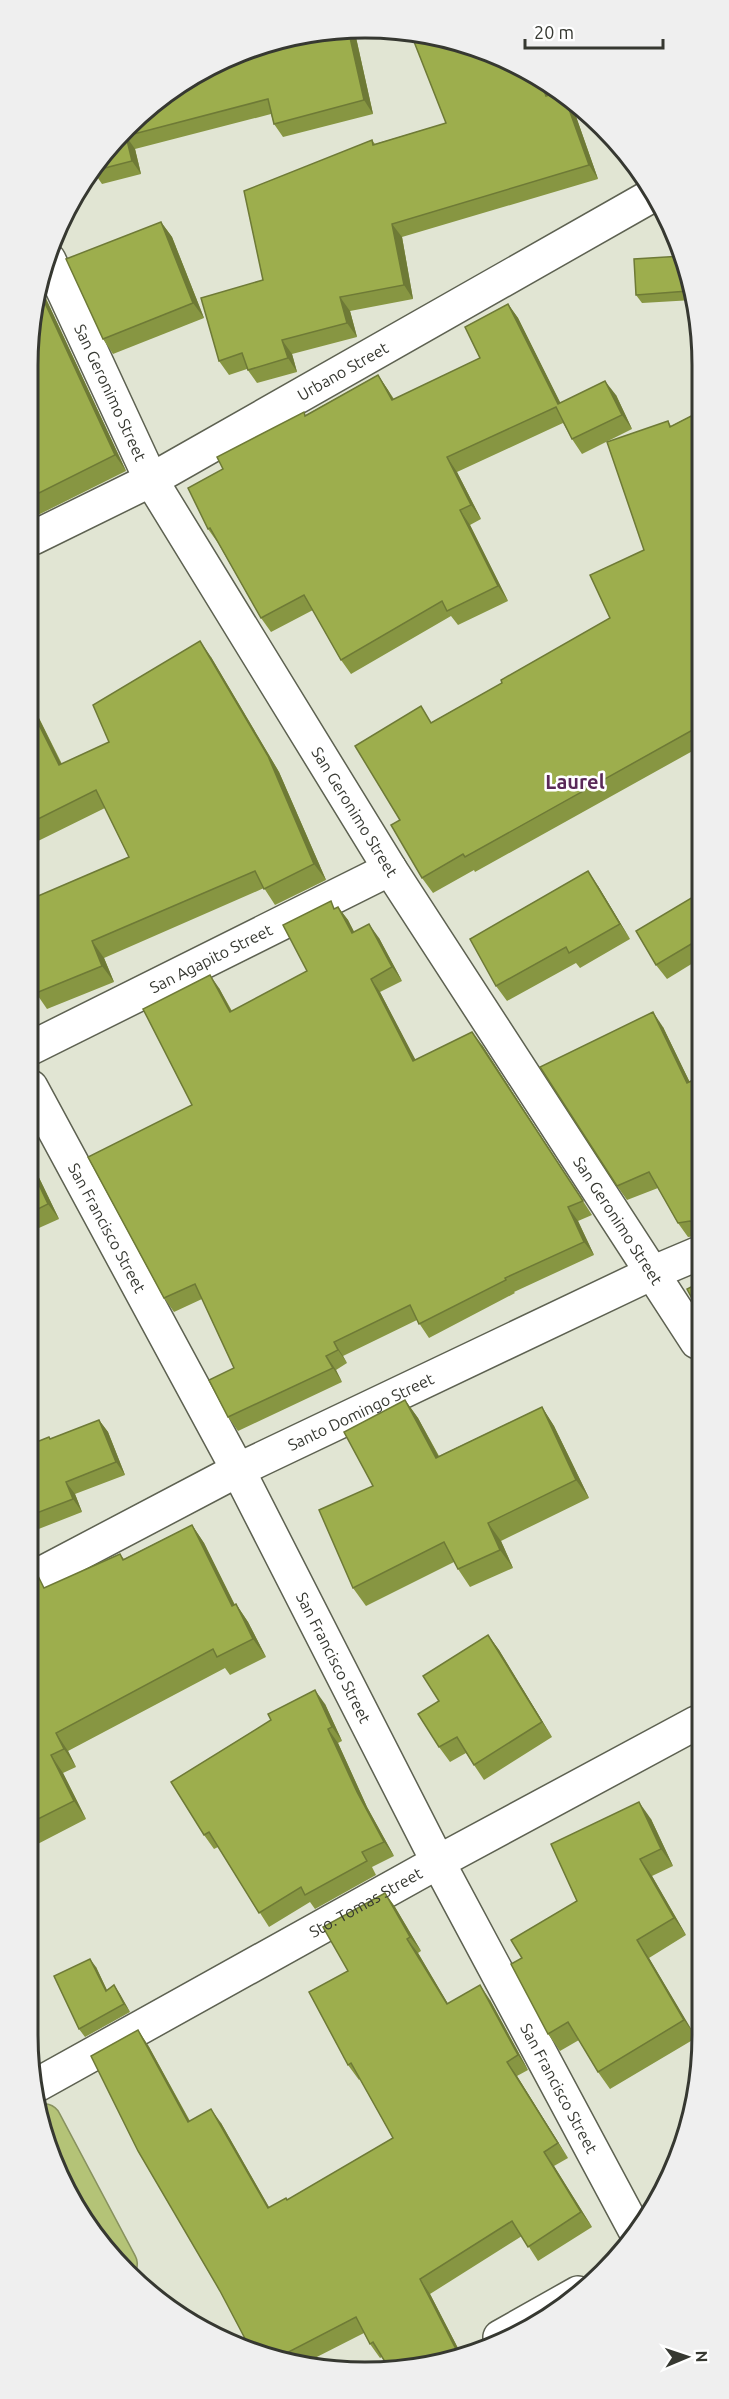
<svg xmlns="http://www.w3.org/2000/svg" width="729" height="2399" font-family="Ubuntu,sans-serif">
<rect width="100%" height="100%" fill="#e1e5d3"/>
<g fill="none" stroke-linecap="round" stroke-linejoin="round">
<g stroke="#5d6151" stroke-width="36">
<g id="street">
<path id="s1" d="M49,260l102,220 239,389 307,473"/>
<path id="s2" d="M33,538l118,-58 500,-284"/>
<path id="s3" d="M31,1048l359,-179"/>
<path id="s4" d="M31,1087l207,383 200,392 198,370"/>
<path id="s5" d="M29,1580l209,-110 414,-197 45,-19"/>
<path id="s6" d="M37,2085l401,-223 258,-139"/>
<polyline points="500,2337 578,2293"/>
</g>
</g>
<g stroke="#88925e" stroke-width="36">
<polyline id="highway" points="44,2121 120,2264"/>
</g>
<use href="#street" stroke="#fff" stroke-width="33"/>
<use href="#highway" stroke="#b4c377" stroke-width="33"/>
</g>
<g fill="#879642">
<polygon points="299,33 355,33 373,114 283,137 274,124 271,114 135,149 141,174 102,184 93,171 177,84"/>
<polygon points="534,72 546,82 550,95 572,105 598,179 402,237 413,299 350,311 357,337 292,354 297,372 257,383 247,369 229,375 219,361 263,280 372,140 375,144 446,123"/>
<polygon points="161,222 172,237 204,318 113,354 103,339"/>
<polygon points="682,256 693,300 642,303 636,295"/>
<polygon points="41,288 126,471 36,516 33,511 34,298"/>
<polygon points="508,304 518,318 560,403 616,395 632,429 582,454 572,439 563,423 457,472 481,519 470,525 508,601 458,625 451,616 351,674 341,660 313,610 271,632 261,618 218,543 208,529 223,469 306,415 378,375 394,399 480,358"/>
<polygon points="699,412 698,748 475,872 474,870 433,893 422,878 400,820 432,722 502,683 610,618 644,550 668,421 671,426"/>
<polygon points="211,657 279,772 326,880 275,905 264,888 104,958 114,982 47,1009 36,993 129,857 105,808 32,844 32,704 62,764 109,742"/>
<polygon points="598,886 630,939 580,968 576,963 507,1001 496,986"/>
<polygon points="698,894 698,960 667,979 656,965"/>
<polygon points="338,907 348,920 354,932 379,938 402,981 380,992 415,1060 482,1045 592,1215 578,1221 594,1255 514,1292 515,1293 429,1338 417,1320 343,1356 347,1363 336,1370 342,1382 238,1431 228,1417 234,1368 202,1299 174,1312 164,1298 192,1105 219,988 232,1011 307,971 336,908"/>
<polygon points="663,1027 689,1081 698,1090 697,1236 688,1237 678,1223 658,1188 627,1200 617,1186"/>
<polygon points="30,1159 59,1219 30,1232"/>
<polygon points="405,1400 418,1418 439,1456 542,1407 554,1426 589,1498 501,1541 513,1568 470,1587 458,1569 454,1562 366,1606 353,1588 373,1486"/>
<polygon points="99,1420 108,1432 125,1475 75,1494 82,1512 31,1532 29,1528 29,1445 50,1439"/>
<polygon points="192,1525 204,1543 235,1605 236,1604 248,1622 266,1657 230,1675 225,1668 68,1751 76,1767 63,1773 86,1819 28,1849 29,1581 46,1588 120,1554 124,1559"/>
<polygon points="488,1635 499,1650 552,1737 484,1780 466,1753 450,1762 439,1747 439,1701"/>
<polygon points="325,1704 342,1741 338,1743 367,1807 394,1856 372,1867 376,1875 315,1909 310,1902 269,1927 218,1847 214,1849 204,1835"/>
<polygon points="651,1819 673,1866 652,1876 686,1935 649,1958 696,2038 610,2089 598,2072 579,2040 560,2051 548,2034 577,1901"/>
<polygon points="385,1893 395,1907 421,1951 418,1953 448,2004 490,2000 528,2070 517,2076 568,2158 554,2166 592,2227 538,2261 522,2236 430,2294 462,2356 452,2360 382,2357 380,2358 370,2344 364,2333 303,2364 250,2348 148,2045 190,2121 221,2123 269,2207 287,2200 393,2138 360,2079 359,2080 348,2065 348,1971"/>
<polygon points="96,1967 107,1990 114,1985 130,2012 85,2037 79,2029"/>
</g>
<g fill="#6e7a36">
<polygon points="349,33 355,33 373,114 364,100"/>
<polygon points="539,77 546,82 556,110 546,96"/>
<polygon points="565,98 572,105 598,179 589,165"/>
<polygon points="126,136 135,149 141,174 132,161"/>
<polygon points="161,222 172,237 204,318 193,303"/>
<polygon points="392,224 402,237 413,299 404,285"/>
<polygon points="688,278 693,298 688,291"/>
<polygon points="39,285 41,288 126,471 115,455 38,288"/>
<polygon points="340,297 350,311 357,337 347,323"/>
<polygon points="508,304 518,318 568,418 558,404"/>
<polygon points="282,340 292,354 297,372 288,358"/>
<polygon points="378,375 388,390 402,415 392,400"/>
<polygon points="605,381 616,395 632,429 622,415"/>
<polygon points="447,457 457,472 481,519 471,505"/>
<polygon points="460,510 470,525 508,601 498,586"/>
<polygon points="200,641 211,657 279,772 326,880 314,864"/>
<polygon points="32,704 70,782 59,765 32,711"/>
<polygon points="588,871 598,886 630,939 620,924"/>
<polygon points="338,907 348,920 362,947 352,933"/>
<polygon points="369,924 379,938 402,981 392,967"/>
<polygon points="92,941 104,958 114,982 102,966"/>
<polygon points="210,975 219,988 239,1026 230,1012"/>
<polygon points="371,979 380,992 423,1074 413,1061"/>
<polygon points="653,1012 663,1027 697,1097 687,1083"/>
<polygon points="472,1032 482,1045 592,1215 583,1201"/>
<polygon points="30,1159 59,1219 48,1204 30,1166"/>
<polygon points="568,1207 578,1221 594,1255 584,1242"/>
<polygon points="334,1342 343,1356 347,1363 338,1350"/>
<polygon points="326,1356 336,1370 342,1382 333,1368"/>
<polygon points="405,1400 418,1418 449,1476 436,1458"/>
<polygon points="542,1407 554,1426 589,1498 576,1480"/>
<polygon points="99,1420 108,1432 125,1475 116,1462"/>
<polygon points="66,1482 75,1494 82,1512 73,1499"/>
<polygon points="488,1523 501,1541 513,1568 500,1550"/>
<polygon points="192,1525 204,1543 244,1624 232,1606"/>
<polygon points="236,1604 248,1622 266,1657 253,1639"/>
<polygon points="488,1635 499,1650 552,1737 542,1722"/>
<polygon points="315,1690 325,1704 342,1741 332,1727"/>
<polygon points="328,1729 338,1743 367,1807 394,1856 384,1842 357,1792"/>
<polygon points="56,1733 68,1751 76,1767 64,1749"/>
<polygon points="51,1755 63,1773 86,1819 74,1801"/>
<polygon points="639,1802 651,1819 673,1866 661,1849"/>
<polygon points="640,1859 652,1876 686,1935 674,1918"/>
<polygon points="385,1893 395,1907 421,1951 410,1937"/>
<polygon points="407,1939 418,1953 457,2019 447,2004"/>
<polygon points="637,1940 649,1958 696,2037 684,2020"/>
<polygon points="90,1959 96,1967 111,1999 106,1991"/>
<polygon points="114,1985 120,1994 130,2012 124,2004"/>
<polygon points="480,1985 490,2000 528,2070 518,2055"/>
<polygon points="138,2030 148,2045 198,2137 188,2122"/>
<polygon points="507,2062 517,2076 568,2158 558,2143"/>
<polygon points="211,2109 221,2123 278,2223 268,2208"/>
<polygon points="544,2152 554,2166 592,2227 581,2212"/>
<polygon points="420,2279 430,2294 462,2356 460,2357"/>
</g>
<g fill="#9dae4d" stroke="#6e7a36" stroke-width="1.5">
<polygon points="299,33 349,33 364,100 274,124 268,99 126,136 132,161 93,171 92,169 177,84"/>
<polygon points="411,34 431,34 534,72 539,77 546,96 558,92 565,98 589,165 392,224 404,285 340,297 347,323 282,340 288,358 248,370 242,353 219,361 201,298 263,280 244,191 372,140 373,145 446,123"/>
<polygon points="161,222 193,303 103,339 66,259"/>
<polygon points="682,256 688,278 688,291 636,295 634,259"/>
<polygon points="38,288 115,455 33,496 34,298"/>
<polygon points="508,304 558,404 605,381 622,415 572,439 556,407 447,457 471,505 460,510 498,586 447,611 442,601 341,660 304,595 261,618 210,528 208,529 188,488 223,469 217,457 304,412 305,416 378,375 392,400 480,358 465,327"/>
<polygon points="699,412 698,727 465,857 463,854 422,878 391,825 400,820 355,746 421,706 431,723 502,683 501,680 610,618 590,575 644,550 607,442 668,421 670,427"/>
<polygon points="200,641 268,756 314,864 264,889 255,871 92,941 102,966 36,993 31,980 31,899 129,857 96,790 32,822 32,711 59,765 109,742 93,705"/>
<polygon points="588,871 620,924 569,953 566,947 496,986 470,939"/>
<polygon points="698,894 698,940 656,965 636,931"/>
<polygon points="331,901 334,909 338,907 352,933 369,924 392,967 371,979 413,1061 472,1032 583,1201 568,1207 584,1242 505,1278 506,1280 419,1324 410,1305 334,1342 338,1350 326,1356 333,1368 228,1417 209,1380 234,1368 195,1284 164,1298 88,1157 192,1105 143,1009 210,975 230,1012 307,971 283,925"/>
<polygon points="653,1012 687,1083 691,1081 698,1095 697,1224 690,1221 678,1223 649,1172 617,1186 540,1067"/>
<polygon points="30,1166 48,1204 30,1213"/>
<polygon points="697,1284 697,1308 687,1289"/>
<polygon points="405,1400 436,1458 542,1407 576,1480 488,1523 500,1550 458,1569 444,1542 353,1588 319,1510 373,1486 344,1432"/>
<polygon points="99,1420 116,1462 66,1482 73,1499 29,1516 29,1445 49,1437 50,1439"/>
<polygon points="192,1525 232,1606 236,1604 253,1639 217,1657 213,1649 56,1733 64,1749 51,1755 74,1801 28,1824 29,1581 38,1576 44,1588 120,1554 123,1560"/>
<polygon points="488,1635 542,1722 474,1765 457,1737 439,1747 418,1714 439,1701 423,1676"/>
<polygon points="315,1690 332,1727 328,1729 357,1792 384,1842 362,1852 367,1861 305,1895 301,1887 259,1913 209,1832 204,1835 171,1782 271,1720 268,1714"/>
<polygon points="639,1802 661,1849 640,1859 674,1918 637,1940 684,2020 598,2072 568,2022 548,2034 511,1964 522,1958 511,1940 577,1901 551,1844"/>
<polygon points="385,1893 410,1937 407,1939 447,2004 480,1985 518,2055 507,2062 558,2143 544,2152 581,2212 528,2247 512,2221 420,2279 460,2357 452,2360 387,2365 373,2342 370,2344 356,2317 279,2357 250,2348 220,2291 138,2151 91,2056 138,2030 188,2122 211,2109 268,2208 286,2198 287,2200 393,2138 351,2063 348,2065 309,1992 348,1971 323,1927"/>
<polygon points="90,1959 106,1991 114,1985 124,2004 79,2029 54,1976"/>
</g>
<g text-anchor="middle" stroke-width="5" stroke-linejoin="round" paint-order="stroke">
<g font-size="16" fill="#363831" stroke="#fff">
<text dy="6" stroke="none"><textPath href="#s2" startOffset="352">Urbano Street</textPath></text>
<text dy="6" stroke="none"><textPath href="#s1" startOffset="146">San Geronimo Street</textPath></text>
<text dy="6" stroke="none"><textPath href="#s1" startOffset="632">San Geronimo Street</textPath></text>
<text dy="6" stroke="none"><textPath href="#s3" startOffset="201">San Agapito Street</textPath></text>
<text dy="6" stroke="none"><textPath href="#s1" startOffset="1118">San Geronimo Street</textPath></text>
<text dy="6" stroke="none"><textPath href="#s4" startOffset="160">San Francisco Street</textPath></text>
<text dy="6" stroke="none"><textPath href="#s5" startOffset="372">Santo Domingo Street</textPath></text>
<text dy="6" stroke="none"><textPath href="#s4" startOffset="646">San Francisco Street</textPath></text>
<text dy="6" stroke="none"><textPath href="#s6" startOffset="376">Sto. Tomas Street</textPath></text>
<text dy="6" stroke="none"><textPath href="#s4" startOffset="1132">San Francisco Street</textPath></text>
</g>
<g font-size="20" font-weight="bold" fill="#592858" stroke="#fff">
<text x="575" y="789">Laurel</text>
</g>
</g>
<path d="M0 0H729V2399H0ZM365 38H365A327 327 0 0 1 692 365V2035A327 327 0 0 1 365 2362H365A327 327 0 0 1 38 2035V365A327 327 0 0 1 365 38Z" fill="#efefef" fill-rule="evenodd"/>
<path fill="none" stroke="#363831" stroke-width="3" d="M365 38H365A327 327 0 0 1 692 365V2035A327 327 0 0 1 365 2362H365A327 327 0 0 1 38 2035V365A327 327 0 0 1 365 38Z"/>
<g transform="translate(687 2357) rotate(88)" stroke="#ffffff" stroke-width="4.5" paint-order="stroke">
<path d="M0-4.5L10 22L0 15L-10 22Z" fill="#363831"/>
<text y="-9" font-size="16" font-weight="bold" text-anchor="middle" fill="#363831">N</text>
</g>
<path d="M525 39v9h138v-9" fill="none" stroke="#363831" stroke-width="3"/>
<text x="534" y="39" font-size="18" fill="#363831" stroke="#ffffff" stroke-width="4.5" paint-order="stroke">20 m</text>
</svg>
